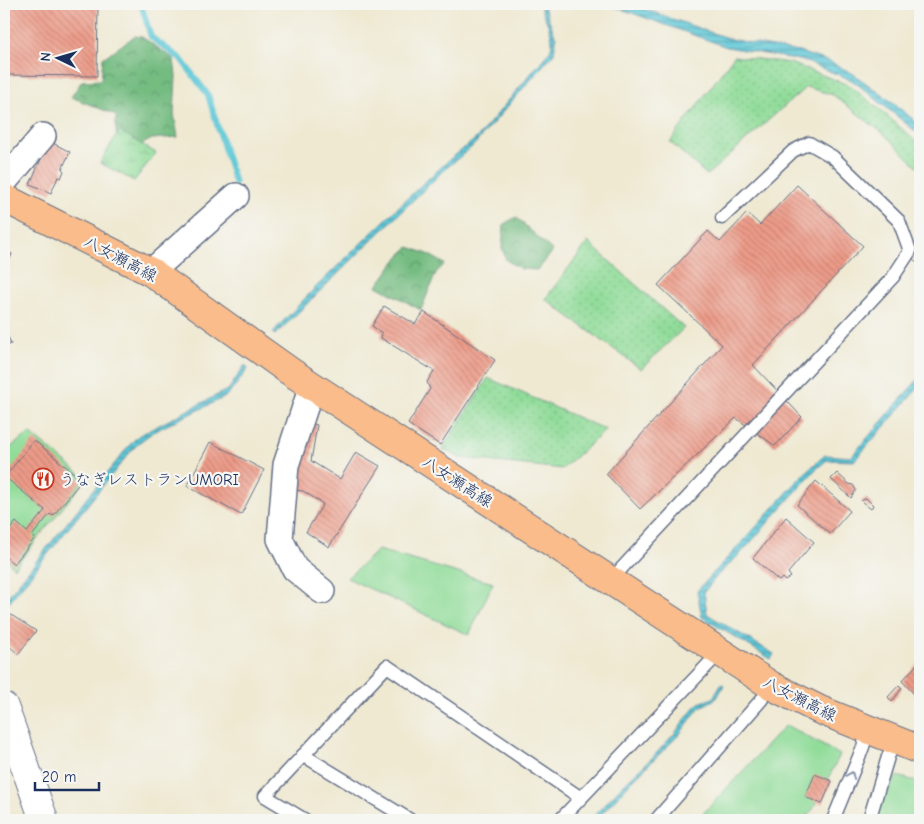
<svg xmlns="http://www.w3.org/2000/svg" width="924" height="824" font-family="'Comic Neue','Klee One',sans-serif">
<defs>
<pattern id="grass-dots" width="8" height="8" patternUnits="userSpaceOnUse" patternTransform="scale(1.25)"><rect width="8" height="8" fill="#90dc99"/><path d="M2 2h.1M6 6h.1" fill="none" stroke="#7cbd86" stroke-width="1.8" stroke-linecap="round"/></pattern>
<pattern id="forest-crowns" width="20" height="18" patternUnits="userSpaceOnUse" patternTransform="scale(1.25)"><rect width="20" height="18" fill="#74bc81"/><path d="M2 6a3 3 0 1 1 6 0M12 15a3 3 0 1 1 6 0" fill="none" stroke="#5e996d"/></pattern>
<pattern id="wetland-marsh" width="20" height="14" patternUnits="userSpaceOnUse" patternTransform="scale(1.25)"><rect width="20" height="14" fill="#90dc99"/><path d="M1 5h8M5 5V1M11 12h8M15 12V8" fill="none" stroke="#7cbd86"/></pattern>
<pattern id="water-rules" width="6" height="5" patternUnits="userSpaceOnUse" patternTransform="scale(1.25)"><rect width="6" height="5" fill="#5dc8d7"/><path d="M0 2.5h6" fill="none" stroke="#4ca3b2"/></pattern>
<pattern id="building-back-hatch" width="6" height="6" patternUnits="userSpaceOnUse" patternTransform="scale(1.25)"><rect width="6" height="6" fill="#ee9b88"/><path d="M-1 5l2 2M0 0l6 6M5-1l2 2" fill="none" stroke="#c07f72"/></pattern>
</defs>
<rect width="100%" height="100%" fill="#f6f6f2"/>
<filter id="ink" filterUnits="userSpaceOnUse"><feTurbulence type="fractalNoise" baseFrequency=".02" numOctaves="2"/><feDisplacementMap in="SourceGraphic" scale="10" xChannelSelector="R" yChannelSelector="G"/><feConvolveMatrix kernelMatrix="1 2 1 2 8 2 1 2 1" color-interpolation-filters="sRGB"/></filter>
<filter id="wash" filterUnits="userSpaceOnUse"><feTurbulence type="fractalNoise" baseFrequency=".0096" numOctaves="4" result="noise"/><feDisplacementMap in="SourceGraphic" scale="20" xChannelSelector="R" yChannelSelector="G"/><feGaussianBlur stdDeviation="1.12" result="paint"/><feColorMatrix in="noise" values="0 0 0 0 0 0 0 0 0 0 0 0 0 0 0 0 0 1.4 0 .05"/><feComposite in="paint" operator="in"/></filter>
<g filter="url(#wash)">
<rect width="100%" height="100%" fill="#efe9d2"/>
<g fill="url(#grass-dots)" stroke="#56867c">
<polygon points="734,56 790,63 849,85 883,112 920,145 920,169 884,134 833,95 806,87 707,175 670,142"/>
<polygon points="588,242 684,328 641,369 545,299"/>
<polygon points="488,378 606,430 562,469 460,458 442,449"/>
</g>
<g fill="url(#forest-crowns)" stroke="#487670">
<polygon points="135,36 142,37 174,59 176,76 174,114 178,137 152,139 139,146 116,134 116,115 71,97 82,81 101,80 103,58"/>
<polygon points="516,217 553,251 538,270 521,269 506,260 502,248 504,224"/>
<polygon points="409,247 428,254 445,264 436,273 421,310 377,286 399,256"/>
</g>
<polygon fill="url(#wetland-marsh)" stroke="#56867c" points="119,131 156,153 134,181 100,163"/>
<g fill="#90dc99" stroke="#56867c">
<polygon points="30,433 86,479 14,568 4,556 4,452"/>
<polygon points="378,550 493,583 469,635 347,578"/>
<polygon points="786,725 840,755 813,809 805,820 697,820"/>
<polygon points="897,776 920,782 920,820 875,820 880,804"/>
</g>
<g fill="url(#water-rules)" stroke="#3c7c9a">
<path d="M539,4h4l13,34 -2,15 -80,92 -31,26 -168,164 -2,-3 43,-45 101,-98 32,-29 29,-23 71,-85c9,-13 -5,-35 -10,-48z"/>
<polygon points="607,4 630,4 730,39 799,52 830,62 852,73 888,99 920,125 920,135 856,83 849,79 804,61 727,47"/>
<polygon points="245,365 248,369 235,386 225,397 153,432 141,441 131,451 9,602 5,600 128,447 138,436 229,389"/>
<polygon points="920,377 920,386 854,461 827,460 815,470 743,551 717,576 704,592 707,614 774,654 771,659 702,617 697,591 756,527 803,475 825,455 851,457"/>
<polygon points="721,684 724,685 717,698 699,708 679,735 629,784 596,820 590,820 625,783 653,757 675,733 690,713 699,703 713,698"/>
</g>
<g fill="none" stroke-linecap="round" stroke-linejoin="round">
<polyline stroke="#5dc8d7" stroke-width="6" points="141,4 151,37 181,59 208,95 235,183"/>
</g>
<g id="blocks">
<g fill="url(#building-back-hatch)">
<polygon points="4,4 98,4 97,76 4,75"/>
<polygon points="49,141 70,152 62,169 64,171 61,178 58,177 51,193 30,184"/>
<polygon points="797,185 863,246 753,365 802,417 775,446 736,418 640,509 606,474 722,345 658,285 708,231 720,242 747,213 760,225"/>
<polygon points="920,246 920,265 911,257"/>
<polygon points="4,250 12,254 4,272"/>
<polygon points="384,306 415,324 424,312 495,360 440,445 408,424 430,389 427,382 434,371 381,338 382,333 372,326"/>
<polygon points="4,327 11,344 4,347"/>
<polygon points="310,423 317,425 311,461 340,479 356,452 380,466 329,547 306,532 323,504 303,491 295,490 300,457"/>
<polygon points="34,440 82,480 53,516 50,514 32,536 35,538 14,564 4,556 4,537 16,522 27,532 45,510 5,477"/>
<polygon points="210,442 264,470 241,515 187,486"/>
<polygon points="837,473 849,484 853,485 856,490 851,498 831,479"/>
<polygon points="816,481 850,511 830,534 797,505"/>
<polygon points="866,498 873,505 871,509 861,501"/>
<polygon points="786,517 814,542 788,573 791,577 785,581 782,578 779,581 753,558"/>
<polygon points="8,613 36,631 18,654 6,643 8,639 4,636 4,619"/>
<polygon points="920,661 920,700 902,681"/>
<polygon points="899,685 902,688 892,702 888,697"/>
<polygon points="815,774 832,781 822,804 805,797"/>
</g>
</g>
</g>
<g filter="url(#ink)">
<use href="#blocks" fill-opacity="0" stroke="#657087" stroke-width="1"/>
<g fill="none" stroke-linecap="round" stroke-linejoin="round">
<g stroke="#657087" stroke-width="15">
<g id="service">
<polyline points="620,570 893,277 910,251 899,221 833,157 809,143 793,151 722,218"/>
<polyline points="303,755 410,820"/>
<polyline points="305,820 265,796 387,666 581,798"/>
<polyline points="560,820 720,652"/>
<polyline points="656,820 762,699"/>
<polyline points="833,820 863,747 868,730"/>
<polyline points="869,820 888,757 895,740"/>
</g>
</g>
<g stroke="#657087" stroke-width="28">
<g id="minor">
<polyline points="4,182 43,136"/>
<polyline points="151,272 236,196"/>
<polyline points="312,386 286,465 280,539 295,569 322,591"/>
</g>
</g>
<g stroke="#657087" stroke-width="30">
<polyline id="tertiary" points="4,707 44,820"/>
</g>
<g stroke="#657087" stroke-width="30">
<polyline id="primary" points="4,198 151,272 288,370 772,686 820,710 920,750"/>
</g>
<use href="#service" stroke="#fff" stroke-width="12"/>
<use href="#minor" stroke="#fff" stroke-width="25"/>
<use href="#tertiary" stroke="#fff" stroke-width="28"/>
<use href="#primary" stroke="#f9bc8a" stroke-width="28"/>
</g>
<defs><path id="oneway-chevron" d="M-2-3.5L2.5 0L-2 3.5" fill="none" stroke-width="1.6" stroke-linecap="round" stroke-linejoin="round" transform="scale(1.25)"/></defs>
<use stroke="#8d97ae" href="#oneway-chevron" transform="translate(851 775) rotate(-68)"/>
</g>
<defs>
<g id="restaurant-ring" transform="scale(1.125)"><circle r="9.5" fill="#f6f6f2" stroke="#c8321e" stroke-width="1.5"/><path d="M-5-6h1v4h1v-4h1v4h1v-4h1v5L-1.5 .5V6h-2V.5L-5-1ZM5-6V6H3V1.5H1.5Q1.5-4 5-6Z" fill="#c8321e"/></g>
</defs>
<g fill-rule="evenodd">
<use href="#restaurant-ring" x="43" y="479"/>
</g>
<g text-anchor="middle" stroke-width="4.5" stroke-linejoin="round" paint-order="stroke">
<g font-size="16" fill="#1b2f5e" stroke="#f6f6f2">
<text transform="translate(121 258) rotate(28)" y="6">八女瀬高線</text>
<text transform="translate(458 481) rotate(33)" y="6">八女瀬高線</text>
<text transform="translate(800 698) rotate(27)" y="6">八女瀬高線</text>
</g>
<g font-size="16" fill="#1b2f5e" stroke="#f6f6f2" text-anchor="start">
<text x="59" y="485">うなぎレストランUMORI</text>
</g>
</g>
<rect width="924" height="824" fill="none" stroke="#f6f6f2" stroke-width="20"/>
<g transform="translate(58 58) rotate(275)" stroke="#f6f6f2" stroke-width="4" paint-order="stroke">
<path d="M0-4L9 19L0 12L-9 19Z" fill="#1b2f5e"/>
<text y="-8" font-size="14" font-weight="bold" text-anchor="middle" fill="#1b2f5e">N</text>
</g>
<path d="M35 782v8h64v-8" fill="none" stroke="#1b2f5e" stroke-width="2.5"/>
<text x="42" y="782" font-size="15" fill="#1b2f5e" stroke="#f6f6f2" stroke-width="4" paint-order="stroke">20 m</text>
</svg>
